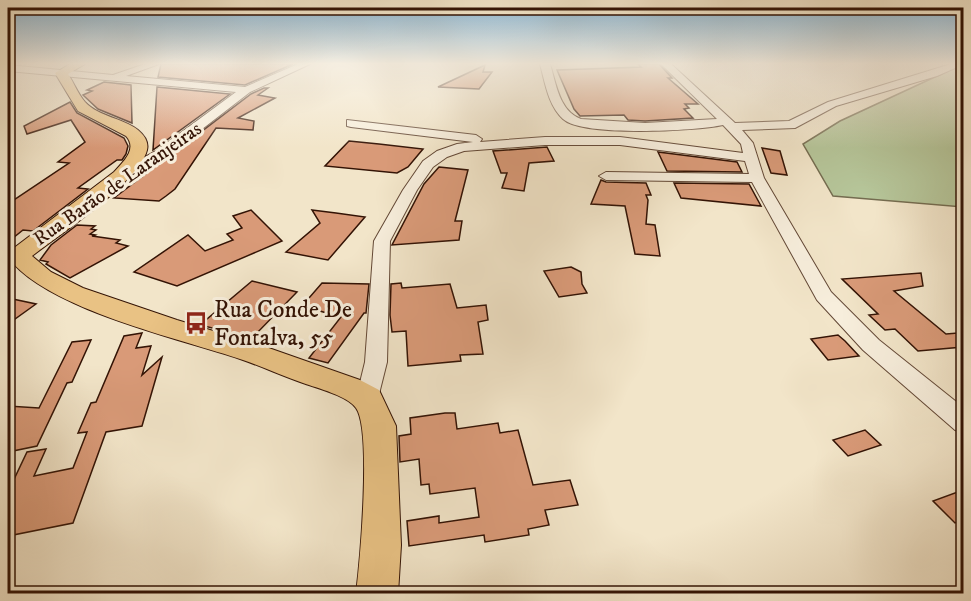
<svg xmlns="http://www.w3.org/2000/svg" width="971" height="601" font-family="'IM FELL DW Pica',serif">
<rect width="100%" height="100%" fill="#f2e5c9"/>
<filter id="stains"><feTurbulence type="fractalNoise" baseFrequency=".00333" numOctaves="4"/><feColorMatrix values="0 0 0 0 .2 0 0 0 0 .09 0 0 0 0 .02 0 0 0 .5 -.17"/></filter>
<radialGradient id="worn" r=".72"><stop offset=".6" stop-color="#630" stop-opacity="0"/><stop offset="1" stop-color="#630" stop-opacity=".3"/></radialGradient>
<polygon fill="#b6c69a" stroke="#746c50" stroke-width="1.5" points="963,64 963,207 833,196 803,144 840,121"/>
<g fill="#d99a78" stroke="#331305" stroke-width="1.5">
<polygon points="161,64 293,64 245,85 158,77"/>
<polygon points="638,64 659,64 672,78 668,78 698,104 685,104 689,108 684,109 693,118 645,121 628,120 624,115 580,116 574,109 557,70 641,67"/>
<polygon points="485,65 483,72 492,72 479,89 438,87"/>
<polygon points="104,82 131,85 132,123 98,109 83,95 92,91 87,90"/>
<polygon points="157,87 230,94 153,150"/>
<polygon points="264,88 268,88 258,95 275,98 238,118 254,121 253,130 216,128 175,189 166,196 159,201 114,198 251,94"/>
<polygon points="70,102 77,113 124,138 128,146 126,154 122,160 117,160 78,188 88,189 33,231 23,230 8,242 8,204 69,163 58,162 85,142 71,120 27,134 24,126"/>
<polygon points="349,141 379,144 423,149 408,167 397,173 325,166"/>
<polygon points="547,147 554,161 529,163 524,191 502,188 507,173 501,173 493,151"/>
<polygon points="762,148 780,151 787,175 771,173"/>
<polygon points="658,152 737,162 742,172 667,171"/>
<polygon points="439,167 468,170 455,221 462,221 459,240 392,245 424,184"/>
<polygon points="601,180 606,182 646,183 651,195 646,195 648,200 646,224 655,225 660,256 635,254 625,206 591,204"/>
<polygon points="674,183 749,184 761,206 681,198"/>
<polygon points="251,210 282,241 177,286 134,272 188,235 205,251 233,240 227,234 242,228 233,216"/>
<polygon points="312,210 336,213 365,217 328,260 286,252 320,223"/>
<polygon points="77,225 95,226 91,229 96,230 90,234 95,235 92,236 120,240 116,243 128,246 70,278 46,264 48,262 40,260 51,245"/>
<polygon points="571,267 581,272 582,284 587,293 559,297 544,271"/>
<polygon points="921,273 923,286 894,291 946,334 958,333 963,337 963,347 918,351 895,329 885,330 869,315 878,314 842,279"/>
<polygon points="252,281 297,292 252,338 200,325"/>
<polygon points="322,283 369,284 366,313 364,313 328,363 309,358 341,317 302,306"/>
<polygon points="401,283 402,288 450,284 457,308 486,305 488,320 478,322 483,354 460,355 461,361 408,366 406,331 392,332 390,315 391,284"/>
<polygon points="8,298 36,304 8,324"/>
<polygon points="142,333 136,348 151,346 142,375 162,357 142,426 106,432 73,523 8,536 8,492 27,452 46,449 34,476 73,468 87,432 78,433 91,403 96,402 124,336"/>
<polygon points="838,335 845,341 859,356 828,360 811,339"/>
<polygon points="91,340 72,382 67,383 37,446 8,452 8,406 39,408 72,342"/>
<polygon points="445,413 455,413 457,429 498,423 500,433 518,430 533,485 570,480 578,505 545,510 549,525 528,529 529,535 485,542 484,535 409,546 407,521 439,516 439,523 479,517 475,488 430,494 429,484 421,485 419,459 400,462 399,436 411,434 410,418"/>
<polygon points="865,430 881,445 848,456 833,440"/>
<polygon points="963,490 963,520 955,523 933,501"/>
</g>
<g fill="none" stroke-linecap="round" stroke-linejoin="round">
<g stroke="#634836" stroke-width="2">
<g id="minor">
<polygon points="145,64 159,64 126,76 245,87 298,64 310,64 250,92 166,157 121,180 114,176 116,173 156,151 236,92 8,71 8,65 113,75"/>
<path d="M540,64h10c6,19 9,47 31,55l64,4 72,-4 -56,-55h10l64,59 54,-2 39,-19 123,-38h13l-27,12 -101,30 -41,22 -53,2 11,13 11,35 67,114 48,48 85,68v25l-9,-3 -92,-80 -46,-50 -65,-118 -146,-2 -7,-4 7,-4 143,2 -4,-13 -125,-16h-75l-81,6 -17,6 -14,10 -16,23 -27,51 -3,121 -11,44 -8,2 -8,-2 -4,-7 9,-37 9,-121 29,-51 20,-29 14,-10 20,-7 16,-2 -122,-15 -4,-1v-6l129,15 6,4 -2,3 65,-5h75l123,16 -2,-9 -18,-19c-27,6 -141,12 -160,-6 -15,-14 -18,-37 -23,-55z"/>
</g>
</g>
<g stroke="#331305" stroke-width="2">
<path id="major" d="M70,64h15l-17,10c6,9 10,20 17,28 14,15 38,16 53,28 6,5 11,12 9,20 -7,31 -88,85 -115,106l19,16 32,16 94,32 86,26 97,34 19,10 17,36 5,119 -3,49h-42c4,-32 16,-164 0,-186 -8,-12 -39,-20 -53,-25 -20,-7 -40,-16 -60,-23 -61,-21 -198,-51 -235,-103l2,-6 104,-79c9,-10 24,-23 12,-36l-48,-25 -23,-38z"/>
</g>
<use href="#minor" fill="#f7eedc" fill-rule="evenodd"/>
<use href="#major" fill="#e9c284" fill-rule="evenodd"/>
</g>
<linearGradient id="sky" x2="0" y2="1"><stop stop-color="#8ab8d7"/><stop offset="0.43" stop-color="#f9f3e7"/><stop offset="1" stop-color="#f9f3e7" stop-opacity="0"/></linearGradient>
<rect width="971" height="148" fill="url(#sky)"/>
<defs>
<g id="bus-bare" transform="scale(1.8)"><path d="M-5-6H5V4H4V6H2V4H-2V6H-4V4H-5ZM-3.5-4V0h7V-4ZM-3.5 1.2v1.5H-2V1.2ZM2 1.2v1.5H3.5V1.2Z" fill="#8f2418" stroke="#f7eedc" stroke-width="2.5" paint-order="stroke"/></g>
</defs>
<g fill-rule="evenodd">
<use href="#bus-bare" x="196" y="323"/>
</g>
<g text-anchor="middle" stroke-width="6" stroke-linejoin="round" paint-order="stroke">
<g font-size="20" fill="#331305" stroke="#f7eedc">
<text transform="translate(117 183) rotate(-35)" y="7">Rua Barão de Laranjeiras</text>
</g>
<g font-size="24" fill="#331305" stroke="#f7eedc" text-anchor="start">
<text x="214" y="317">Rua Conde De<tspan x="214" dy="28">Fontalva, 55</tspan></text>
</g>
</g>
<rect width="971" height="601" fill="none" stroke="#f2e5c9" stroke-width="30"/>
<rect x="9" y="9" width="953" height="583" fill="none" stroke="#331305" stroke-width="3"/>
<rect x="15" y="15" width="941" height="571" fill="none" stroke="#331305" stroke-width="1.5"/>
<rect width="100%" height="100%" filter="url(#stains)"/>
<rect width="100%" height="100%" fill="url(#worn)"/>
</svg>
